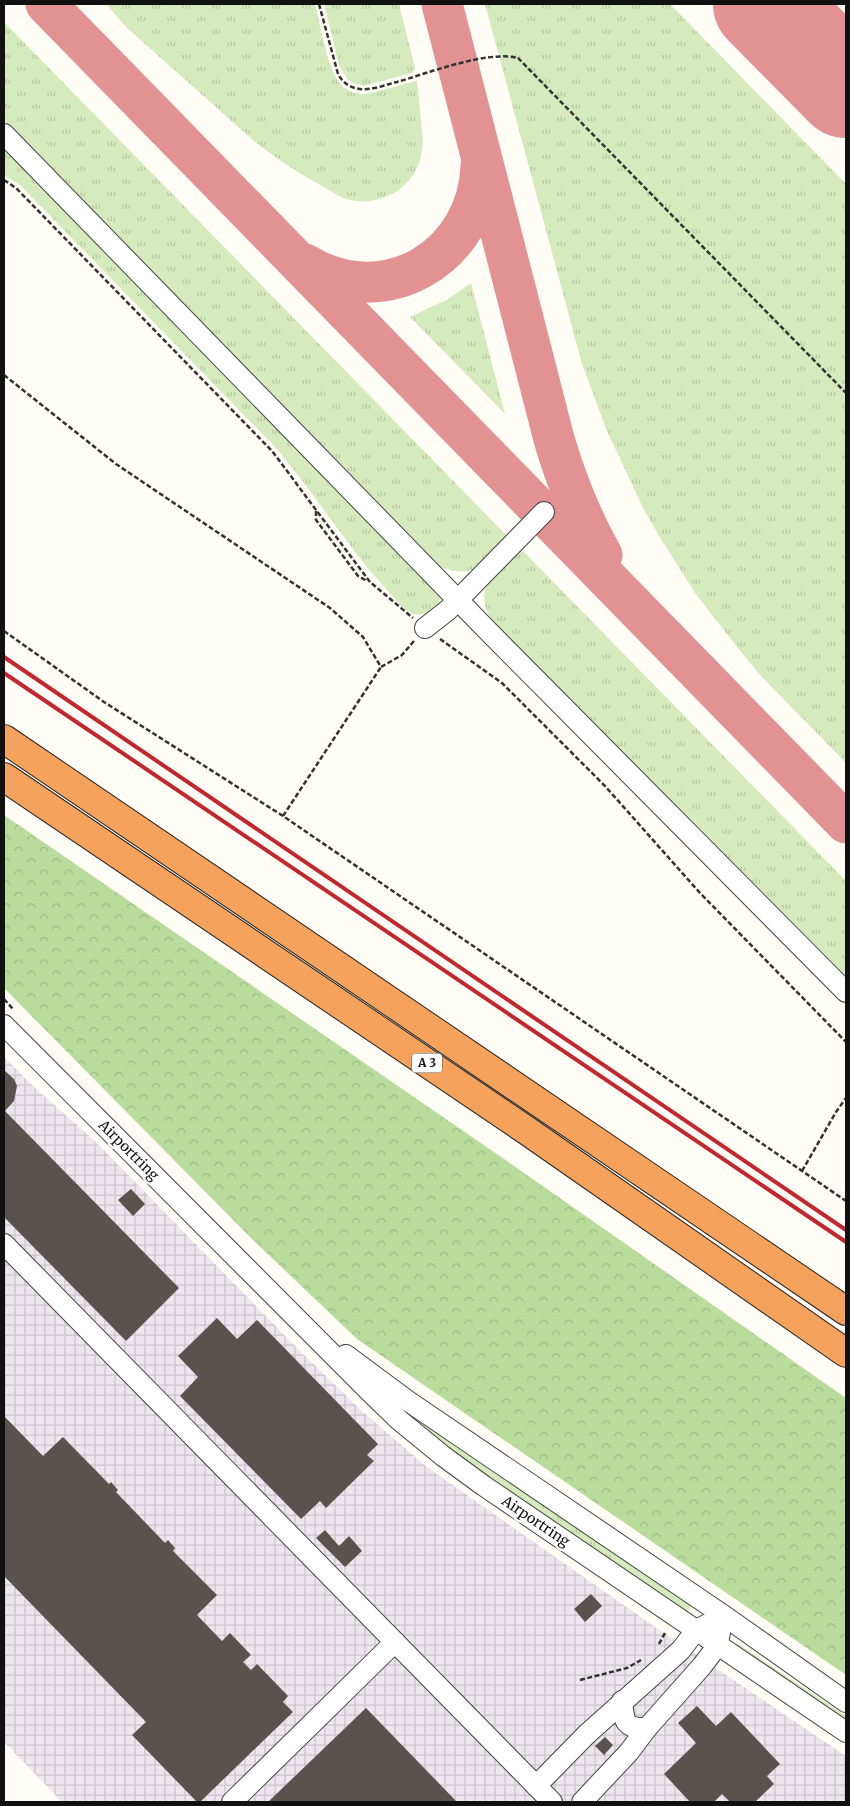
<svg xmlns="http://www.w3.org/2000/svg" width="850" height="1806" font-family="Merriweather,serif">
<defs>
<pattern id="industrial-grid" width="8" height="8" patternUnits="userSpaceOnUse" patternTransform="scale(1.25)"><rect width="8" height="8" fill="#eee6ef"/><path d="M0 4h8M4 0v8" fill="none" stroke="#cbc4cc"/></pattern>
<pattern id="grass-tufts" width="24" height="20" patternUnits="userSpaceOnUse" patternTransform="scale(1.25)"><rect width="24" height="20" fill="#d5ebbd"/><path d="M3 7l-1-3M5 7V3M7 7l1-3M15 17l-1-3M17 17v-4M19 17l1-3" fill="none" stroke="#b6c8a1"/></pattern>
<pattern id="forest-crowns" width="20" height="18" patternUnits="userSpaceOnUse" patternTransform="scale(1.25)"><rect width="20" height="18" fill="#b9dc9c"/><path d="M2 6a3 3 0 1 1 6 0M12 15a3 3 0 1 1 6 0" fill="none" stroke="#9ebc85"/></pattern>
</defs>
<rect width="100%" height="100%" fill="#fffdf5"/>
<polygon fill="url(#industrial-grid)" points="4,1057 34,1087 95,1141 300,1351 363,1412 427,1467 642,1618 846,1756 846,1802 62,1802 4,1742"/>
<g fill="url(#grass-tufts)">
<path d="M106,4h209c5,19 13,68 26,81 7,7 16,9 25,9l51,-13 6,60c-1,19 -7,36 -22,47 -14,11 -34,16 -51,12 -10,-2 -19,-9 -28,-14 -24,-13 -46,-28 -68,-45l-128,-114z"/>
<polygon points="324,4 399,4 415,68 412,73 364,86 353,83 347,79 339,65"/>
<polygon points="485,4 670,4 846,184 846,763 760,675 737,647 695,593 659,536 643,508 607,431 582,364"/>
<path d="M4,22l505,516c-23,22 -34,43 -68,29l-437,-447z"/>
<path d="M4,145l438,448 -3,8 2,2c-6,8 -16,13 -27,11 -10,-3 -19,-15 -26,-23 -41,-44 -72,-96 -111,-142l-257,-264 -16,-10z"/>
<polygon points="471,283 505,414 410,317 448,299"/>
<path d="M520,548l326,333v101l-354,-362c-22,-32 7,-50 28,-72z"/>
<polygon points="377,1387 691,1605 687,1613 433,1438"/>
<polygon points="738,1644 846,1716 846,1722 736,1647"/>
</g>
<polygon fill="url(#forest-crowns)" points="4,815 507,1161 846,1398 846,1675 357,1339 252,1239 4,988"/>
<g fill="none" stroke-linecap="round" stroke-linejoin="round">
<g stroke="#e29292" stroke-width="41">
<polyline points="46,4 846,823"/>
<path d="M442,4l112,435c12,41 27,79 48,116"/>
<polyline points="797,37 846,88"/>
<path d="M305,264c80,49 173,-7 176,-98"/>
</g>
<polyline stroke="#e29292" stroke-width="102" points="764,4 846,87"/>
</g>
<g fill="#5a524d">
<polygon points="4,1070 14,1079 17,1086 14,1101 5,1111 179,1288 126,1341 4,1217"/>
<polygon points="131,1189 145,1204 133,1216 118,1200"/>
<polygon points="217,1318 237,1339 257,1320 378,1444 367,1455 374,1461 326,1508 320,1501 301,1519 180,1396 198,1377 178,1356"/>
<polygon points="4,1416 43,1456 63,1437 109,1484 111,1482 118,1490 116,1492 165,1543 168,1540 175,1548 173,1551 217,1595 197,1615 222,1641 230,1633 251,1655 243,1662 251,1670 257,1664 288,1696 283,1702 293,1712 200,1802 197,1802 132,1735 146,1722 4,1576"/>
<polygon points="325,1530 339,1546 349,1536 362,1551 345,1567 316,1538"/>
<polygon points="591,1594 602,1606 585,1622 574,1609"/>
<polygon points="697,1706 716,1726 731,1712 780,1764 767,1776 774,1784 755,1802 730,1802 722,1794 714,1802 690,1802 664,1774 696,1743 678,1723"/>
<polygon points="366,1708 457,1802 268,1802"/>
<polygon points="605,1737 613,1745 604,1755 595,1746"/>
</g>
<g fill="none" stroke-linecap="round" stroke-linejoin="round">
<g stroke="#444" stroke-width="22">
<g id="minor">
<polyline points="4,134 486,629 846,992"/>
<polyline points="425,628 448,610 544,512"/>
<polyline points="4,1025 369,1391 399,1420 443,1456 484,1486 846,1732"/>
<polyline points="4,1244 552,1802"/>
<polyline points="346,1355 408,1401 723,1615 846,1702"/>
<path d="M622,1701c2,20 2,28 25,27"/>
<polyline points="536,1786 587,1734 681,1650 696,1630 708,1624"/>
<polyline points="232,1802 395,1642"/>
<polyline points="582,1802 629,1752 647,1728 702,1666 718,1645 720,1632"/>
</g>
</g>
<g stroke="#222" stroke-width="30">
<g id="highway">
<polyline points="4,739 846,1311"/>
<polyline points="4,777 526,1130 846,1353"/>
</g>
</g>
<g stroke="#333" stroke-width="2.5" stroke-dasharray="5 2.5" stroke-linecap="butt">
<path d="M319,4l19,70c4,7 9,12 17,14 14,4 29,-3 42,-6 31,-9 91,-32 121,-24l328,335"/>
<polyline points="4,180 16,188 272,451 370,582 413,618"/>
<polyline points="4,375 116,464 330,608 363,637 381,667 402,655 414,641"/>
<polyline points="316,511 316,520 358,576 367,581"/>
<polyline points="4,631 104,702 283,816 846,1201"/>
<polyline points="440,639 502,683 605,786 700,893 846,1042"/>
<polyline points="283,816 381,667"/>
<polyline points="4,999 13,1009"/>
<polyline points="802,1171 836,1112 846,1098"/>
<polyline points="659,1644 666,1631"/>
<polyline points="580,1680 627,1668 641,1660"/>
</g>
<use href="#minor" stroke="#fff" stroke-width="20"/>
<use href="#highway" stroke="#f5a25d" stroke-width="28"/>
<g stroke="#c4262e" stroke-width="4">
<polyline points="4,657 846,1230"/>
<polyline points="4,673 846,1242"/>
</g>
</g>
<g text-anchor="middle" stroke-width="5" stroke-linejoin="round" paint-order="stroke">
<rect fill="#fff" stroke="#585858" stroke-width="1" x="412" y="1053.5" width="30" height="19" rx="4"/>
<g font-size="12" font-weight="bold" fill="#111">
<text x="427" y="1067">A 3</text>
</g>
<g font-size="14" fill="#111" stroke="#fff">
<text transform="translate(129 1150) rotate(45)" y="5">Airportring</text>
<text transform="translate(536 1521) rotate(34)" y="5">Airportring</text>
</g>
</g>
<rect width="850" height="1806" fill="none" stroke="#111111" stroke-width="10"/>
</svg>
